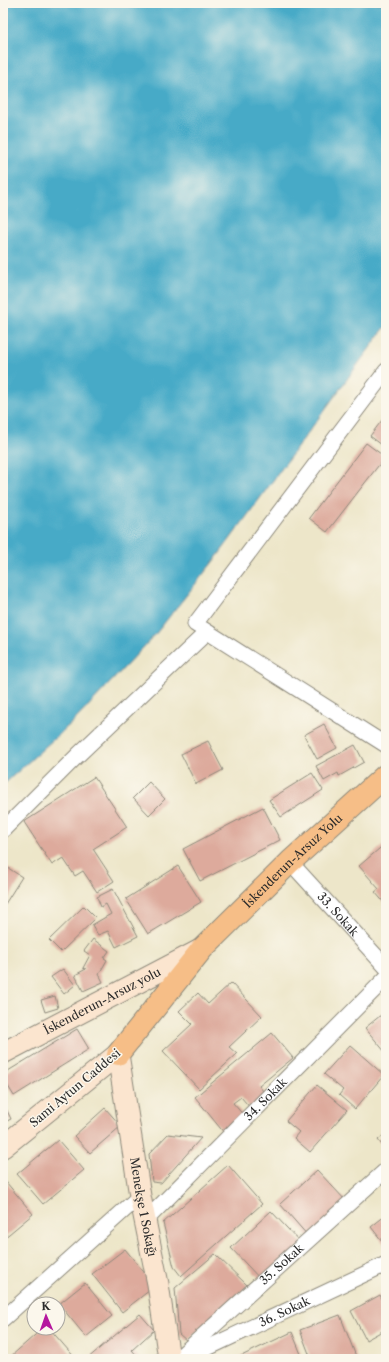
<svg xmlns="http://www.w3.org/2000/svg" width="389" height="1362" font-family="'Libre Caslon Text',serif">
<rect width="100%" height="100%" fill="#fbf7ec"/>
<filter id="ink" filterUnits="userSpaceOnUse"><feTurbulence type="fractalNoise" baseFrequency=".025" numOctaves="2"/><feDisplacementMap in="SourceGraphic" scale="8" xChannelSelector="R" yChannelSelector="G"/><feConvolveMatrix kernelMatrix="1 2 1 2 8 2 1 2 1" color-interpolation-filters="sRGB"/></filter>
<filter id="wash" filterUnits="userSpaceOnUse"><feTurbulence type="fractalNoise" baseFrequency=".012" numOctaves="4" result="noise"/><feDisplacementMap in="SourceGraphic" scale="16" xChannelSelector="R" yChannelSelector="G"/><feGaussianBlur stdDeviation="0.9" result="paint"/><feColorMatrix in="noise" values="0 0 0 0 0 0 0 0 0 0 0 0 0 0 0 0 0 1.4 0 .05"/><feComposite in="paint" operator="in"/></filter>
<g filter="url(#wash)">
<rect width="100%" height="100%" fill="#ede6c9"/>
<polygon fill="#47aac7" stroke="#396a79" points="3,3 386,3 386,326 220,553 154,636 77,718 3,785"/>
<g id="blocks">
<g fill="#ddaa9c">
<polygon points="386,415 386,448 370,436"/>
<polygon points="366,443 385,457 327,532 309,518"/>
<polygon points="324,724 337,748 317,759 304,735"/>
<polygon points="208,741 223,770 196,784 181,754"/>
<polygon points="355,745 364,762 339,776 338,773 324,781 316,766"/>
<polygon points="312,773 323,790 281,817 269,800"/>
<polygon points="94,777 127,827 93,849 114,881 97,892 83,871 75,876 63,858 52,865 24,822"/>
<polygon points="149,782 165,799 149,815 133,798"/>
<polygon points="263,807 280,840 200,881 183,849"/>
<polygon points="386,843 386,905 375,892 379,889 359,866"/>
<polygon points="5,866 22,877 5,904 3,902 3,869"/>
<polygon points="178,866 201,902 148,934 126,899"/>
<polygon points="113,889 138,936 116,947 108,931 98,935 92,925 111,914 106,904 101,907 97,897"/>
<polygon points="84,906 96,918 61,952 49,940"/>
<polygon points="93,939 109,951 104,958 107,960 99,974 103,982 83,991 75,975 86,969 83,968 90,955 84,951"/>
<polygon points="63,969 75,985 64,994 51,977"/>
<polygon points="231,983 262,1016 229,1047 237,1054 199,1089 163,1051 192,1024 179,1011 198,993 208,1004"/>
<polygon points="55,996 58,1008 45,1012 41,1000"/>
<polygon points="386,1011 386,1053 365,1028"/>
<polygon points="77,1029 89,1049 14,1096 3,1078 3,1074"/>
<polygon points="272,1033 293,1058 259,1086 268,1097 252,1110 241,1097 233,1103 245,1117 225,1134 195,1097"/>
<polygon points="350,1045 384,1075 355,1109 339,1095 343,1090 324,1074"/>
<polygon points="317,1085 347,1110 310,1152 294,1138 299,1132 286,1121"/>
<polygon points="3,1102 11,1119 3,1123"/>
<polygon points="105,1108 121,1126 90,1153 74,1136"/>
<polygon points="386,1133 386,1150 378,1140"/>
<polygon points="168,1134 201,1138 161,1183 152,1182 149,1154"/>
<polygon points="58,1140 84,1170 43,1204 17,1174"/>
<polygon points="228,1165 262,1204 181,1276 174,1267 163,1223"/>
<polygon points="317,1170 347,1202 309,1237 280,1204"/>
<polygon points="6,1182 33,1214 3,1239 3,1184"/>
<polygon points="271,1211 302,1244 262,1281 231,1248"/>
<polygon points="386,1215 386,1246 371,1227"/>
<polygon points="125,1249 155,1286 122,1312 92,1274"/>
<polygon points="215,1254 248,1286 187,1341 179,1334 175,1288"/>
<polygon points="85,1283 112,1316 86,1337 59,1304"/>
<polygon points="380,1295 386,1307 386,1329 366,1340 351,1311"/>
<polygon points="140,1314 154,1330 132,1350 140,1359 87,1359"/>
<polygon points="340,1315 357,1359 311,1359 300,1330"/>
<polygon points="43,1328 49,1328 76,1359 12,1359 10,1357"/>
<polygon points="292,1332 303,1359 235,1359"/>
</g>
</g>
</g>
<g filter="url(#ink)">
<use href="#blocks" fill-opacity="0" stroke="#8c887a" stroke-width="1"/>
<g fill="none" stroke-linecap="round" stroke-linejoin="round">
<g stroke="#8c887a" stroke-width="17">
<g id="street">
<polyline points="386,371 195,624 386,745"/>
<polyline points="3,830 77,756 206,633"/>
<path id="s1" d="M290,862l96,105"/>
<path id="s2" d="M146,1220l240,-242"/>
<polyline points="3,1319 140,1196"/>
<path id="s3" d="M177,1359l209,-189"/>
<path id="s4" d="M184,1359l202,-95"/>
</g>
</g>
<g stroke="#8c887a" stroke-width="23">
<g id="secondary">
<path id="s5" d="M3,1053l199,-104"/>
<path id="s6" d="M118,1054l22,142 18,88 11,75"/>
<polyline points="3,1147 118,1054"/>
</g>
</g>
<g stroke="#8c887a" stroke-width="24">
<g id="primary">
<path id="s7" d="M118,1054l84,-105 88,-87 96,-87"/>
</g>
</g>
<use href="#street" stroke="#fff" stroke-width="15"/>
<use href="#secondary" stroke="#fbe5cf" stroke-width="21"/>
<use href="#primary" stroke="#f6be87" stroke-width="22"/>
</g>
</g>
<g text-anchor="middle" stroke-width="3" stroke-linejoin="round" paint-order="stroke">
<g font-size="12" fill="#2b2b2b" stroke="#fbf7ec">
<text dy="4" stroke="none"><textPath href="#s7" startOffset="261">İskenderun-Arsuz Yolu</textPath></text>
<text dy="4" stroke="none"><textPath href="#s1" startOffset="71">33. Sokak</textPath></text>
<text dy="4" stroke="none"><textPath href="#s5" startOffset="112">İskenderun-Arsuz yolu</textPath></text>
<text transform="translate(75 1088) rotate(-40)" y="4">Sami Aytun Caddesi</text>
<text dy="4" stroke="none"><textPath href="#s2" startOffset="170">34. Sokak</textPath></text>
<text dy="4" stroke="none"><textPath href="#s6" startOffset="155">Menekşe 1 Sokağı</textPath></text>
<text dy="4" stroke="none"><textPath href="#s3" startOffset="141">35. Sokak</textPath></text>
<text dy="4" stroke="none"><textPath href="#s4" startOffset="111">36. Sokak</textPath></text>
</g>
</g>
<rect width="389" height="1362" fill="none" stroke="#fbf7ec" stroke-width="16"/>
<g transform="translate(46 1316) rotate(358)"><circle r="19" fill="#fbf7ec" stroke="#a8a59f"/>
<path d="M0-3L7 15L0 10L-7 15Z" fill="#b5179e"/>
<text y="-6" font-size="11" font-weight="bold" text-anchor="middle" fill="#2b2b2b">K</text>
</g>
</svg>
